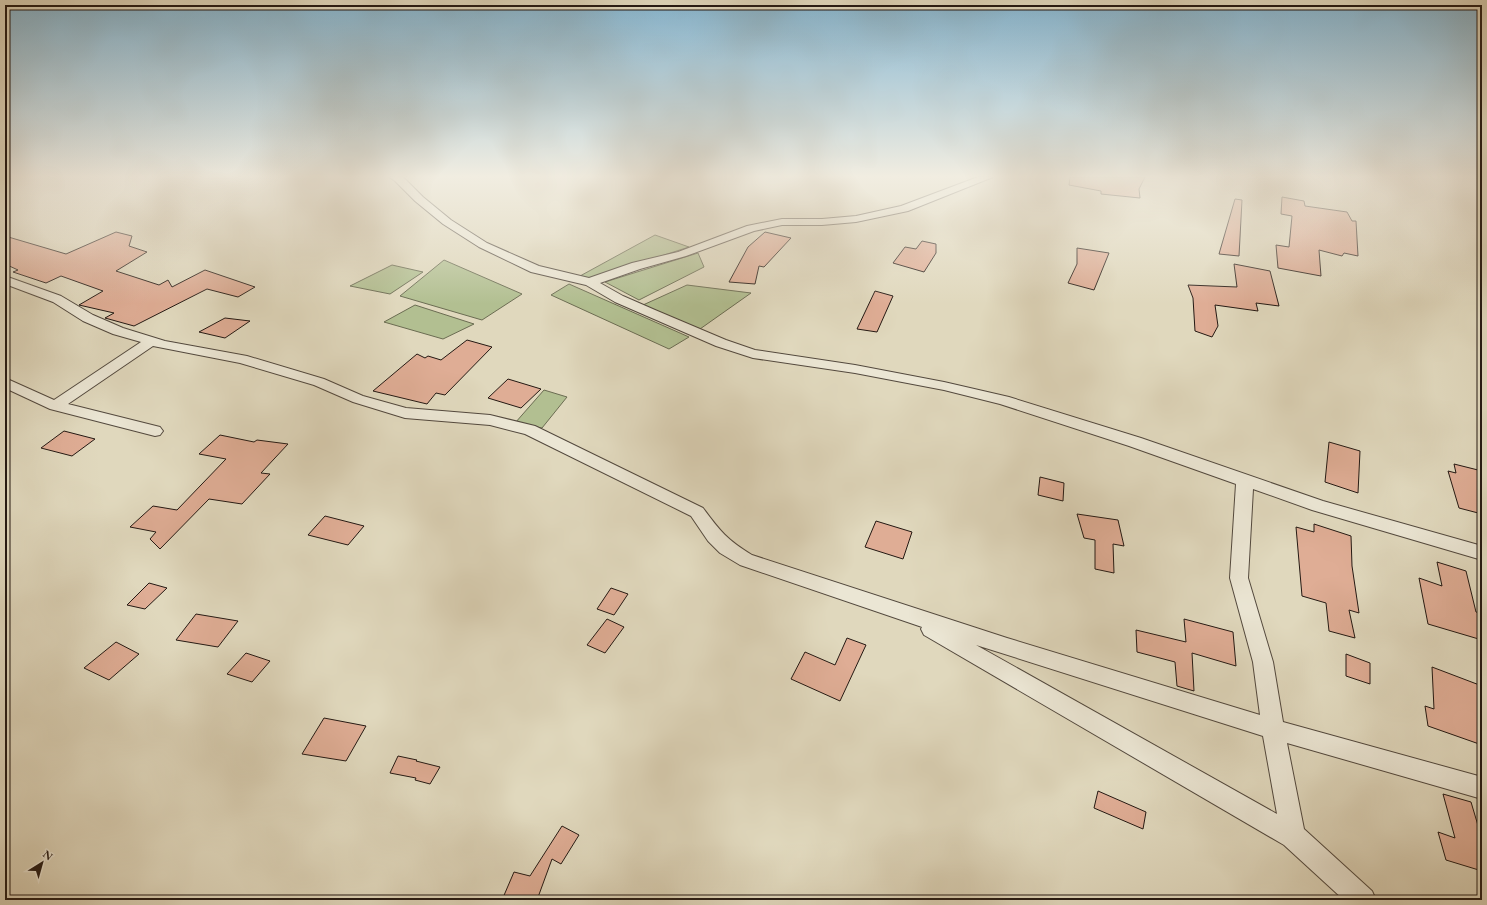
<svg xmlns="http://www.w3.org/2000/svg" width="1487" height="905" font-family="'EB Garamond',serif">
<rect width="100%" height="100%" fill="#e0d8bd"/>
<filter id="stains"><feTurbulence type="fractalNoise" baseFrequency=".005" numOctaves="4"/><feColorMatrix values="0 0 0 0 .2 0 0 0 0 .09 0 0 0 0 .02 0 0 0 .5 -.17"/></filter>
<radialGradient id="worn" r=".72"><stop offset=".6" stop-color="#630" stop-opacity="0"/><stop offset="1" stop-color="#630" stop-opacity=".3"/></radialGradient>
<g fill="#b2bf91" stroke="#6b6c52">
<polygon points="655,235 689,247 590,279 580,276"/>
<polygon points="698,253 704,267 639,300 605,282"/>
<polygon points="444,260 522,294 482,320 400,296"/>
<polygon points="392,265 423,272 390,294 350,286"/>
<polygon points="569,284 689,337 669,349 551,295"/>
<polygon points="687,285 751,293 700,329 643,305"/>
<polygon points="415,305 474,324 443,339 384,322"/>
<polygon points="544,390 567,397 542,428 515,423"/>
</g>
<g fill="#dfad95" stroke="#241913">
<polygon points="1070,177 1145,177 1139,189 1140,198 1101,194 1101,191 1069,185"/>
<polygon points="1282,197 1304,201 1305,206 1347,212 1352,221 1356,221 1358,256 1344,253 1342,256 1319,250 1321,276 1278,268 1276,245 1289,247 1292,216 1281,214"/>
<polygon points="1235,199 1242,200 1239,256 1219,254"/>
<polygon points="116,232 132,236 129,246 147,252 116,271 159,285 168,280 172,287 205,270 255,287 238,297 207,289 134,326 105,318 114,313 79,305 103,291 61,276 46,283 13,272 18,270 5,264 5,236 66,254"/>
<polygon points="765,232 791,238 764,267 759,266 755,284 729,282 748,247"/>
<polygon points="922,241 936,244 936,253 924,272 893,263 905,247 916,249"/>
<polygon points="1077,248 1109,253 1094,290 1068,283 1077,264"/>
<polygon points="1234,264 1270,271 1279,306 1256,303 1258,311 1215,305 1218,326 1212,337 1195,331 1193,298 1188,285 1237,287"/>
<polygon points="875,291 893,296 877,332 857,329"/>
<polygon points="225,318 250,321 225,338 199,332"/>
<polygon points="467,340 492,347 445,395 436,393 427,404 373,391 417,354 425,358 428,356 441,360"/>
<polygon points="508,379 541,389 521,408 488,398"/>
<polygon points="64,431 95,439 72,456 41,448"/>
<polygon points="220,435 254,442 257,440 288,444 261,473 270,474 242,504 209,499 160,549 150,539 156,532 130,527 153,506 177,510 226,459 199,454"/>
<polygon points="1329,442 1360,451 1358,493 1325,482"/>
<polygon points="1454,464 1482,471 1482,514 1459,508 1448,471 1456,473"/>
<polygon points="1040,477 1064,483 1063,501 1038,495"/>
<polygon points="1077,514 1118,520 1124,546 1113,544 1114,573 1095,569 1095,540 1084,538"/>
<polygon points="325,516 364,526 348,545 308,535"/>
<polygon points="876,521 912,532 903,559 865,547"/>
<polygon points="1314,524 1351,536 1352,566 1359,613 1349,610 1355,638 1329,631 1326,603 1302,596 1296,527 1314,532"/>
<polygon points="1437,562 1466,571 1476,612 1482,614 1482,640 1428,624 1419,578 1442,586"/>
<polygon points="149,583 167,588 145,609 127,605"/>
<polygon points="611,588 628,594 614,615 597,609"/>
<polygon points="196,614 238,621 218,647 176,640"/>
<polygon points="607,619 624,627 605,653 587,645"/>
<polygon points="1184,619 1233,632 1236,666 1192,653 1194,691 1177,686 1175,662 1137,652 1136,630 1186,642"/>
<polygon points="847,638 866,645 840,701 791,679 805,652 835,665"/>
<polygon points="116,642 139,654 109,680 84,668"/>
<polygon points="246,653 270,661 252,682 227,674"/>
<polygon points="1346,654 1370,663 1370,684 1346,676"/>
<polygon points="1432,667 1482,686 1482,745 1428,726 1425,706 1434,709"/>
<polygon points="324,718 366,726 346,761 302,754"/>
<polygon points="398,756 417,760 416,761 440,767 430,784 415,780 416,778 390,773"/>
<polygon points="1098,791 1146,812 1143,829 1094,808"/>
<polygon points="1443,794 1471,802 1482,839 1482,871 1446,860 1438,832 1455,838"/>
<polygon points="562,826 579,835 561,864 552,859 537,900 502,900 514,872 530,876"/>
</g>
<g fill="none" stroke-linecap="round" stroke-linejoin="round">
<g stroke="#53493e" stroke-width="2">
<path id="minor" d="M389,177h14l20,20 28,23 36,23 52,23 50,12 43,-15 46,-11 69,-26 35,-7h40l34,-3 45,-10 77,-29h15l-85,34 -52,11 -34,3h-40l-28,6 -68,25 -46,13 -40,14 23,13 32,14 71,30 29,10 100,15 89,17 65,15 132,41 182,63 159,45v14l-170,-50 -59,-21 -5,89 25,84 10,60 199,55v22l-195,-56 17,86 68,62 4,9h-32l-60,-55 -360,-210 -3,-6 1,-2 -182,-62 -20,-12 -12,-12 -17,-25 -166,-82 -35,-9 -85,-7 -52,-16 -39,-17 -74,-22 -87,-17 -85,58 92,23 3,4 -3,4 -5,1 -105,-27 -45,-21v-10l49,22 87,-58 -28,-8 -30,-13 -30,-19 -48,-18v-8l56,20 32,19 30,13 42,13 82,15 77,23 39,17 43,12 84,7 45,11 168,82c17,23 24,32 49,47l255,83 253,77 -7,-53 -23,-84 6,-94 -107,-38 -129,-42 -56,-14 -89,-17 -102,-15 -37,-12 -101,-44 -29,-17 -55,-13 -52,-25 -36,-23 -28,-23 -20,-20zM976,645l287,91 14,78z"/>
</g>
<use href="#minor" fill="#ebe6d4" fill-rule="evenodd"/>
</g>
<linearGradient id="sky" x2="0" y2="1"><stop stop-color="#86b6d1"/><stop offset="0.58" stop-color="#f1ede1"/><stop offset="1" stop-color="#f1ede1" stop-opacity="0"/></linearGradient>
<rect width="1487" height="304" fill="url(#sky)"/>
<rect width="1487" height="905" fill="none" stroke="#e0d8bd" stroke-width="20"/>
<rect x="6" y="6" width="1475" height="893" fill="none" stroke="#241913" stroke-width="2"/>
<rect x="10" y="10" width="1467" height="885" fill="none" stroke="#241913"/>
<g transform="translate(42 863) rotate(37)" stroke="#ebe6d4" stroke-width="3" paint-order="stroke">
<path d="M0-3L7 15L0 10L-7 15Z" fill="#241913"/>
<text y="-6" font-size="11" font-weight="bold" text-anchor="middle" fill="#241913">N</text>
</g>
<rect width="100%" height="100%" filter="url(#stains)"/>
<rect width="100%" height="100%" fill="url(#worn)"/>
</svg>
